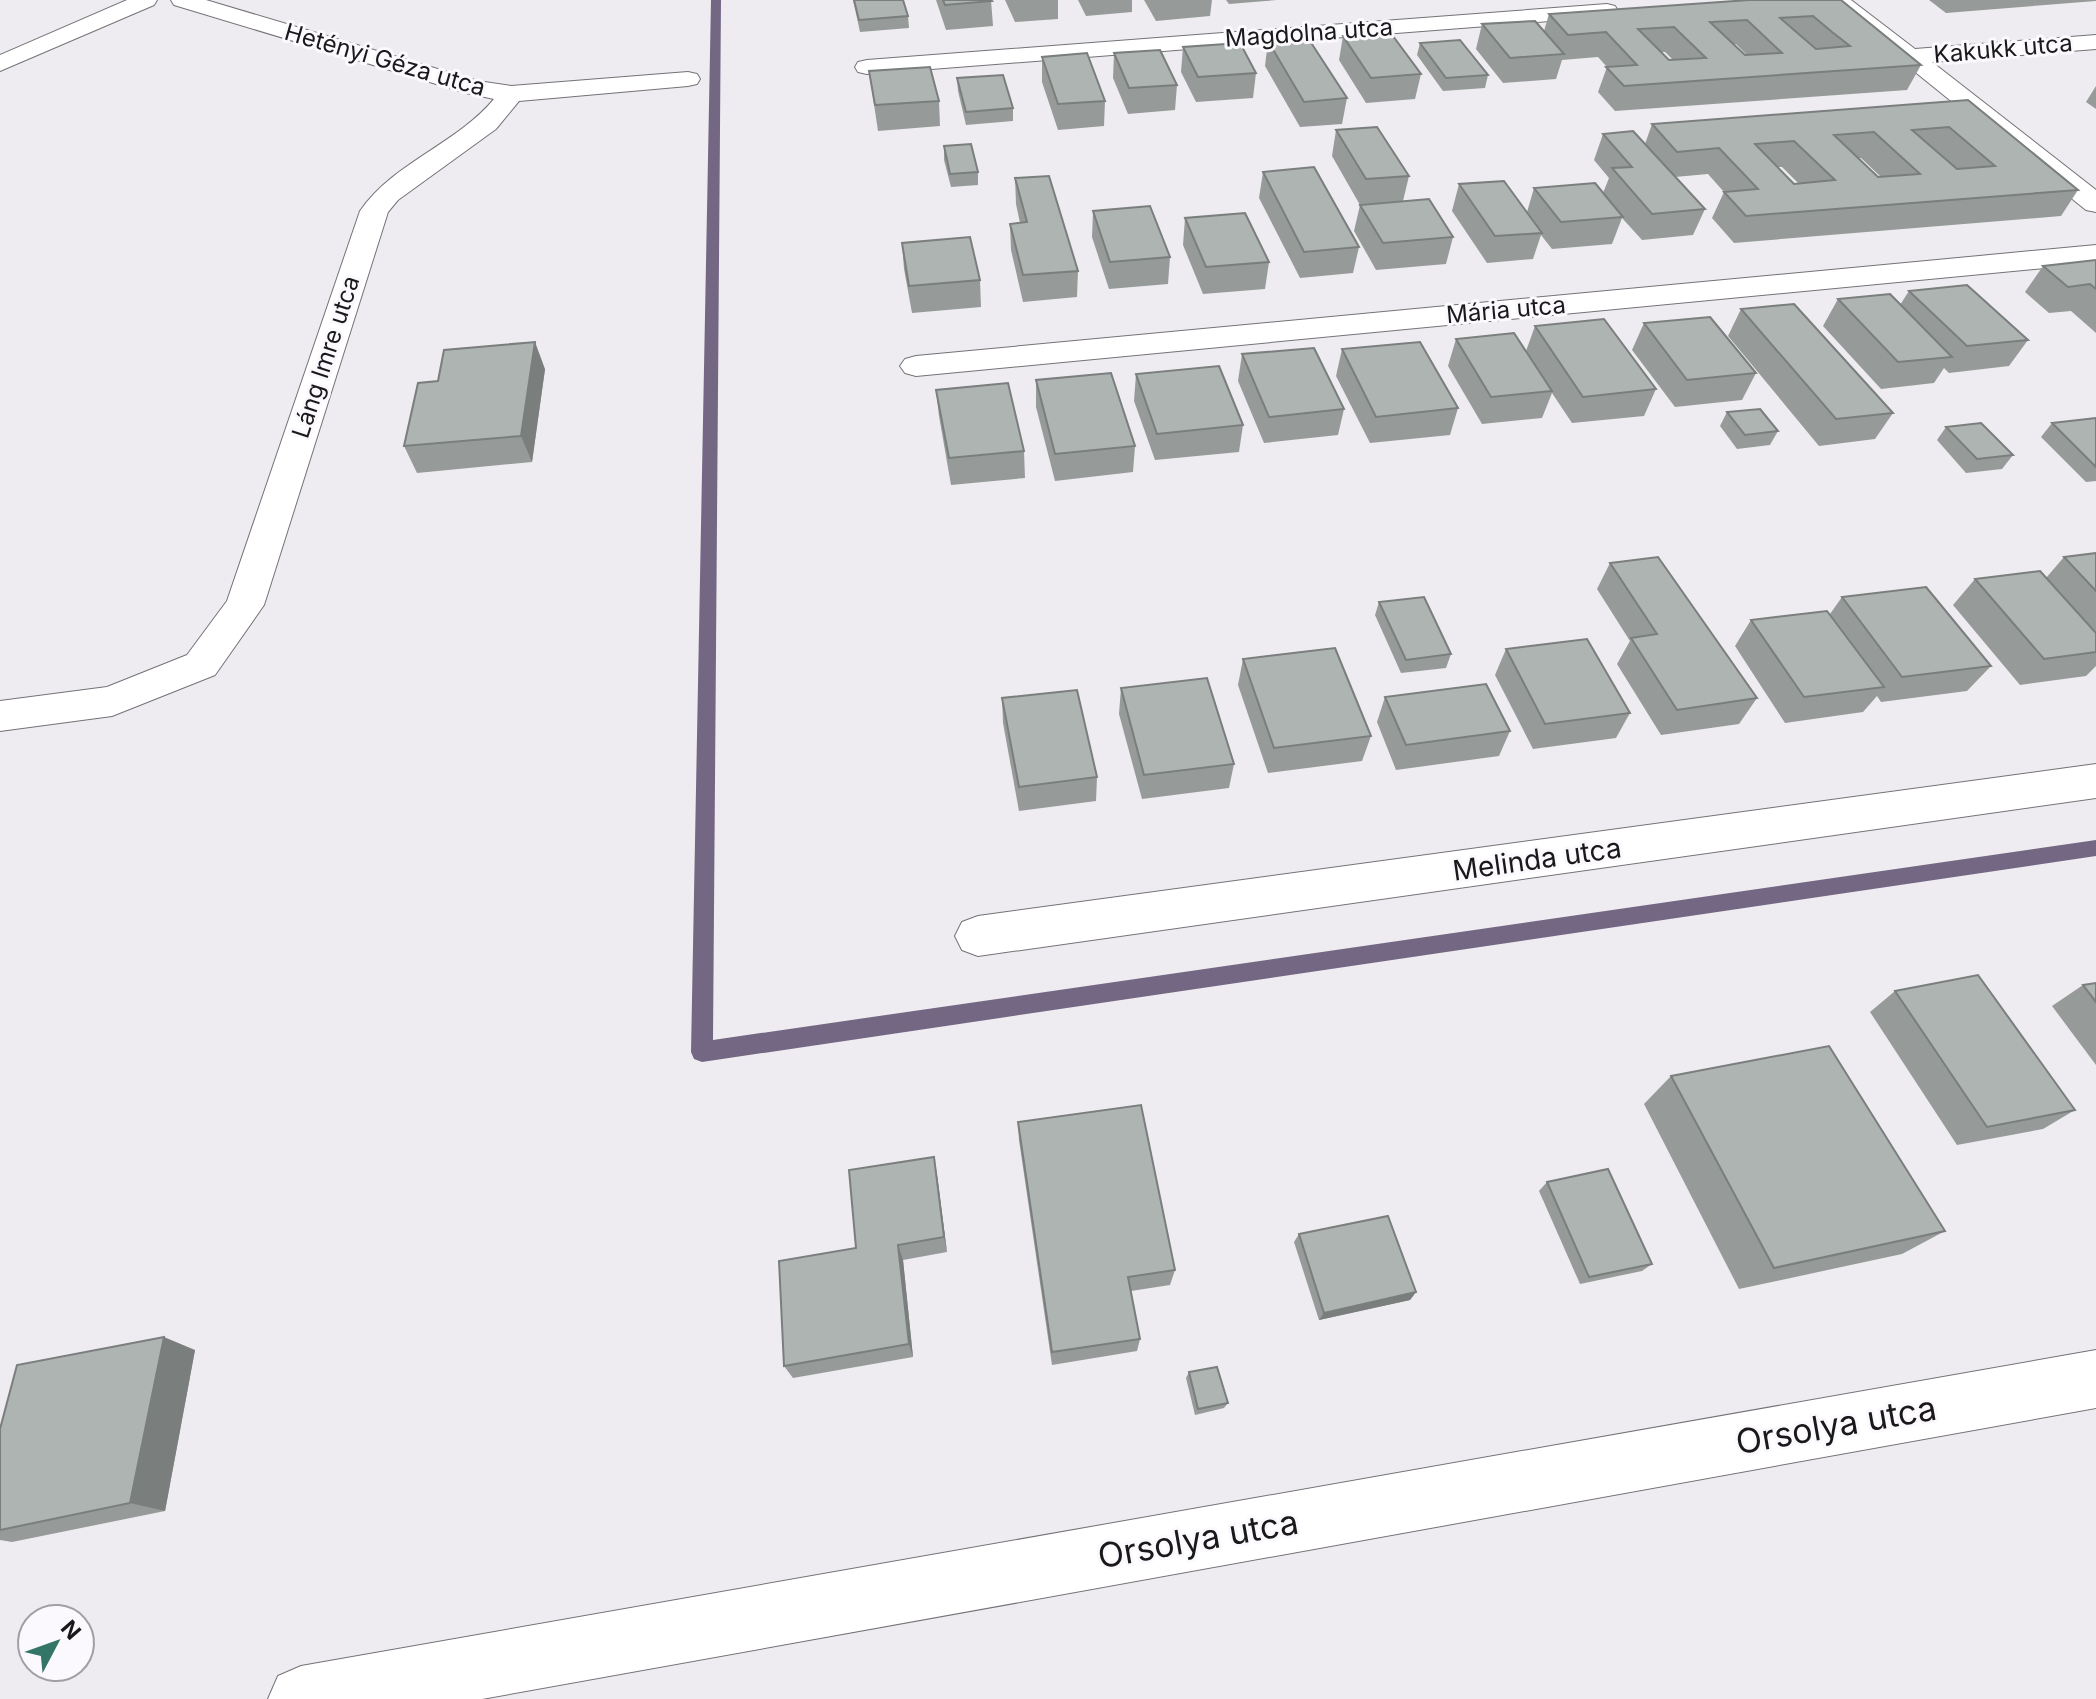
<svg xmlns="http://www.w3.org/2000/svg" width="2096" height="1699" font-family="Inter,sans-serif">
<rect width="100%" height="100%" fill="#eeecf0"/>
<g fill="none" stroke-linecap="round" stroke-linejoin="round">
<polygon fill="#746784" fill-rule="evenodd" points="711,0 721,0 713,1040 2096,840 2096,856 702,1062 694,1059 691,1052"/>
<g stroke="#747277" stroke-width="2">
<g id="street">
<polygon points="127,0 157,0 154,5 0,71 0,55"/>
<path d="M171,0h35l272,81 33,5 177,-14 9,2 3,5 -3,5 -9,2 -169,15 -23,28 -98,71 -10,12 -124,393 -49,70 -103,41 -112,15v-30l107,-14 80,-32 40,-54 133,-390c34,-49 97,-67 134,-112l-28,-6 -292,-88z"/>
<polygon points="1826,0 1851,0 1915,49 2096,35 2096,49 1932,62 2096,190 2096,212 2086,210"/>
<polygon points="1607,4 1615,6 1618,11 1615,16 867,74 858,72 855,67 858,62 867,60"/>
<polygon points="2096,245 2096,263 916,376 905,373 900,366 905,359 916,356"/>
<polygon points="2096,764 2096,798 978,956 962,950 955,936 962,922 978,916"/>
<polygon points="2096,1350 2096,1408 482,1699 268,1699 278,1676 301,1666"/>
</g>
</g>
<use href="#street" fill="#fff" fill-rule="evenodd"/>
</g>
<g fill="#969b99" fill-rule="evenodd">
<polygon points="853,0 903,0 908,16 909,28 860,32"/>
<polygon points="936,0 991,0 993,26 946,30"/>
<polygon points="1005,0 1058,0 1058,19 1015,22"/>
<polygon points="1078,0 1132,0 1132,12 1086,16"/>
<polygon points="1144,0 1212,0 1210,16 1156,21"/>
<polygon points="1226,0 1277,0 1229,4"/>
<path d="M1841,0l80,65 -14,25 -292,21 -17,-19 9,-25 -9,-10 -36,3 -6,19 -53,4 -27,-34 6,-25 62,7 5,-17zM1736,44l11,11h-2l-11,-10zM1661,52h4l8,8h-4z"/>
<polygon points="1929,0 2096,0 2096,1 1946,13"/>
<polygon points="1343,36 1421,74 1415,99 1366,103 1339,60"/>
<polygon points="1268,41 1347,98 1342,124 1300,127 1265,66"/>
<polygon points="1420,43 1488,75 1485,88 1443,91 1417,55"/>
<polygon points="1183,47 1256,73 1253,98 1196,102 1181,72"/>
<polygon points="1114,53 1177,85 1175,110 1128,114 1113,78"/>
<polygon points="1042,57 1105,101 1104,126 1058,130 1042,82"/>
<polygon points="869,71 939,101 940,126 878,131"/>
<polygon points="957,78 1013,108 1013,121 966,125 958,91"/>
<polygon points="2096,86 2096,109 2086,102"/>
<path d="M1968,100l110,90 -17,26 -327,27 -22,-25 12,-26 -16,-18 -33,3 30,32 -12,26 -51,5 -20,-22 -10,26 -60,5 -11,-14 -8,24 -46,4 -35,-52 7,-27 68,28 7,-24 69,5 6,-15 -15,-18 9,-26 42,10 7,-20zM1858,158h3l20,19h-3zM1778,167h4l16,16 -4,1z"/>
<polygon points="1336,130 1409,176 1403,201 1453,237 1446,264 1376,270 1354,231 1360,205 1332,156"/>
<polygon points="944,146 978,172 978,185 951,187 944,160"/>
<polygon points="1263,172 1359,247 1353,273 1300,278 1259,198"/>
<polygon points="1015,178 1078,271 1077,297 1023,302 1011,250 1010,224 1020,223 1016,204"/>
<polygon points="1093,211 1170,257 1168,284 1109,289 1092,237"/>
<polygon points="1185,218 1269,262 1265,289 1203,294 1183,245"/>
<polygon points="902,243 980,280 981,307 912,313 904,269"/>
<polygon points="2096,260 2096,333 2071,311 2049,313 2025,292 2043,266"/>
<polygon points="1909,291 2028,340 2009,366 1949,373 1944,368 1934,383 1881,389 1823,326 1838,299 1900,305"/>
<polygon points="1741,309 1893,413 1875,439 1819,446 1728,336"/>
<polygon points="1644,323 1756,373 1742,400 1675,407 1632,350"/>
<polygon points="1535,326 1656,389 1644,416 1572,423 1552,393 1542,418 1482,424 1448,366 1456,339 1526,351"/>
<polygon points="1342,349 1458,408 1450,435 1370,443 1336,376"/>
<polygon points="1242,354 1344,409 1338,435 1264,443 1238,381"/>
<polygon points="545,369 532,462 417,473 404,446"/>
<polygon points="1136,374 1243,425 1239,452 1155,460 1134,401"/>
<polygon points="1036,380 1135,446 1133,472 1055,481 1036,407"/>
<polygon points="936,390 1024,451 1025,478 951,485 939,416"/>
<polygon points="1727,412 1778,431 1770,445 1737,449 1720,426"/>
<polygon points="2096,418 2096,481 2086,482 2041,437 2052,423"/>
<polygon points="1946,427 2013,455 2002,469 1966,473 1937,440"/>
<polygon points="2096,553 2096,666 2086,676 2020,685 1953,605 1975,579 2046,578 2064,557"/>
<polygon points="1610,563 1757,698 1739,724 1661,735 1617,664 1630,641 1597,589"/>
<polygon points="1842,597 1991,666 1967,691 1881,702 1877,696 1863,712 1785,723 1735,646 1751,620 1830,614"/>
<polygon points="1379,602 1451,654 1446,668 1401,673 1375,615"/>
<polygon points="1506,649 1630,713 1616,738 1533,749 1495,675"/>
<polygon points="1243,659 1371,736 1362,761 1268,773 1238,685"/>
<polygon points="1121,688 1234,764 1229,788 1142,799 1119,714"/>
<polygon points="1385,697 1510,731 1499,756 1396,770 1377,722"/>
<polygon points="1002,698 1097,777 1096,801 1019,811 1003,723"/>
<polygon points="2096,983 2096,1065 2052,1006 2083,985"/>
<polygon points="1895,991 2075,1110 2043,1129 1957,1145 1870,1012"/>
<polygon points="1671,1076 1945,1231 1902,1254 1739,1289 1644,1104"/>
<polygon points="1018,1122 1175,1270 1170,1285 1131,1291 1140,1339 1137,1351 1052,1365 1019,1140"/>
<polygon points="937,1175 947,1252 903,1260 913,1357 793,1378 784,1366 856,1248"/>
<polygon points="1547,1182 1652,1264 1642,1271 1580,1284 1539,1191"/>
<polygon points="1299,1234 1416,1292 1410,1300 1319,1320 1294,1242"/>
<polygon points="195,1350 165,1511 12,1542 0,1540 0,1429"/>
<polygon points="1189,1372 1228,1403 1224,1408 1195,1415 1186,1378"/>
</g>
<g fill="#7a7e7d">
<polygon points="535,342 545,369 532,462 521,436"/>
<polygon points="934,1157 937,1175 947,1252 944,1237"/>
<polygon points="898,1245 903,1260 913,1357 909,1344"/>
<polygon points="1416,1292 1410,1300 1319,1320 1324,1313"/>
<polygon points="164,1337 195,1350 165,1511 130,1503"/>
</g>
<g fill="#aeb4b2" stroke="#7a7e7d" stroke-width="2" fill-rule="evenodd">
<polygon points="854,0 903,0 908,16 859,20"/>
<polygon points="943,0 991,0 992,1 945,5"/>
<path d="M1749,0h92l80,65 -297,21 -18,-19 31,-2 -31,-33 -38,3 -19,-21zM1813,16l19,16 18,14 -34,3 -36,-31zM1747,20l35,33 -37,2 -35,-33zM1674,27l32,31 -37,2 -31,-31z"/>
<polygon points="1535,21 1564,54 1510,58 1482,24"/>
<polygon points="1390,32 1421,74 1371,78 1343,36"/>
<polygon points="1308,38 1347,98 1304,102 1268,41"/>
<polygon points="1460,40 1488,75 1446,78 1420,43"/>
<polygon points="1240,43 1256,73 1198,77 1183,47"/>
<polygon points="1160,50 1177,85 1129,88 1114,53"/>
<polygon points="1087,53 1105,101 1058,104 1042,57"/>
<polygon points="930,67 939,101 875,105 869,71"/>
<polygon points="1003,75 1013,108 966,112 957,78"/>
<path d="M1968,100l110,90 -332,26 -22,-24 34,-3 -39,-41 -42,4 -25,-28zM1949,127l46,39 -38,3 -45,-39zM1874,132l46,42 -42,3 -44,-42zM1794,141l41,39 -41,4 -39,-40z"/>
<polygon points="1377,127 1409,176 1366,179 1336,130"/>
<polygon points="1633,131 1705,209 1652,214 1612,168 1632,167 1603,134"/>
<polygon points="971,144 978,172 950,174 944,146"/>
<polygon points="1314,167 1359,247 1304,252 1263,172"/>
<polygon points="1049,176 1078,271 1023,275 1010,224 1027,222 1015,178"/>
<polygon points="1504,181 1542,233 1495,236 1459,184"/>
<polygon points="1595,183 1623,217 1561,222 1534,188"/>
<polygon points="1429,199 1453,237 1383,243 1360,205"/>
<polygon points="1150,206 1170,257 1110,262 1093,211"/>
<polygon points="1245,213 1269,262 1206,267 1185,218"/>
<polygon points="970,237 980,280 909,286 902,243"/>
<polygon points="2096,260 2096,289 2090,284 2068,287 2043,266"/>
<polygon points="1967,285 2028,340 1967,346 1909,291"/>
<polygon points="1890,294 1952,357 1898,362 1838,299"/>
<polygon points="1794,304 1893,413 1836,419 1741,309"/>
<polygon points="1710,317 1756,373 1687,380 1644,323"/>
<polygon points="1604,319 1656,389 1583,397 1535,326"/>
<polygon points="1514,333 1552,391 1491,397 1456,339"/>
<polygon points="535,342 521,436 404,446 418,383 438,381 444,350"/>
<polygon points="1420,342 1458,408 1376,417 1342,349"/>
<polygon points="1314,348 1344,409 1269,417 1242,354"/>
<polygon points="1219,366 1243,425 1157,434 1136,374"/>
<polygon points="1111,373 1135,446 1055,454 1036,380"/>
<polygon points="1008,383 1024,451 949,458 936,390"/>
<polygon points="1760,409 1778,431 1745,435 1727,412"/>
<polygon points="2096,418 2096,467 2052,423"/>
<polygon points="1981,423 2013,455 1977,459 1946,427"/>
<polygon points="2096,553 2096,591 2064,557"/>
<polygon points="1658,557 1757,698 1677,710 1631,638 1657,634 1610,563"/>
<polygon points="2040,571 2096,633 2096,652 2044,659 1975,579"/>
<polygon points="1926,587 1991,666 1902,677 1842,597"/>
<polygon points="1424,597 1451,654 1406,660 1379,602"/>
<polygon points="1827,611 1884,687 1804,697 1751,620"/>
<polygon points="1587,639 1630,713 1545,724 1506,649"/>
<polygon points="1335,648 1371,736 1274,748 1243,659"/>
<polygon points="1207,678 1234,764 1144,775 1121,688"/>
<polygon points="1486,684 1510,731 1406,745 1385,697"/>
<polygon points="1077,690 1097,777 1019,787 1002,698"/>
<polygon points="1978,975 2075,1110 1987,1127 1895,991"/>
<polygon points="2096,983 2096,1002 2083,985"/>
<polygon points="1829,1046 1945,1231 1774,1268 1671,1076"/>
<polygon points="1141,1105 1175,1270 1128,1277 1140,1339 1052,1352 1018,1122"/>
<polygon points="934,1157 944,1237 898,1245 909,1344 784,1366 779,1261 856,1248 849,1170"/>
<polygon points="1608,1169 1652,1264 1589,1277 1547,1182"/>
<polygon points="1388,1216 1416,1292 1324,1313 1299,1234"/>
<polygon points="164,1337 130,1503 0,1530 0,1429 17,1365"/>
<polygon points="1217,1367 1228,1403 1198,1409 1189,1372"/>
</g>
<g text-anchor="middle" stroke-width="6" stroke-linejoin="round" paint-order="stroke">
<g font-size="24" fill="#19191a" stroke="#fbf9fe">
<text transform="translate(1309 33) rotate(-4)" y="8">Magdolna utca</text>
<text transform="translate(2003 49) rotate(-5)" y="8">Kakukk utca</text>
<text transform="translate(385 60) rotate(16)" y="8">Hetényi Géza utca</text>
<text transform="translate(1506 310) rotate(-5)" y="8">Mária utca</text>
<text transform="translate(326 357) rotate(-72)" y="8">Láng Imre utca</text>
</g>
<g font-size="28" fill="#19191a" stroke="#fbf9fe">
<text transform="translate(1537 859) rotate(-8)" y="10">Melinda utca</text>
</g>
<g font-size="34" fill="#19191a" stroke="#fbf9fe">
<text transform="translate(1836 1425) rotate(-10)" y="12">Orsolya utca</text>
<text transform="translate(1198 1539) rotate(-10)" y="12">Orsolya utca</text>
</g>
</g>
<g transform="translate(56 1643) rotate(49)"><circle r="38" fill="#fbf9fe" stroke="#a19fa3" stroke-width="2"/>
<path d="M0-6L14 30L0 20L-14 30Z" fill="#337566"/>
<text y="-12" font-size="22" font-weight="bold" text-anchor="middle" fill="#19191a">N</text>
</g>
</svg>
